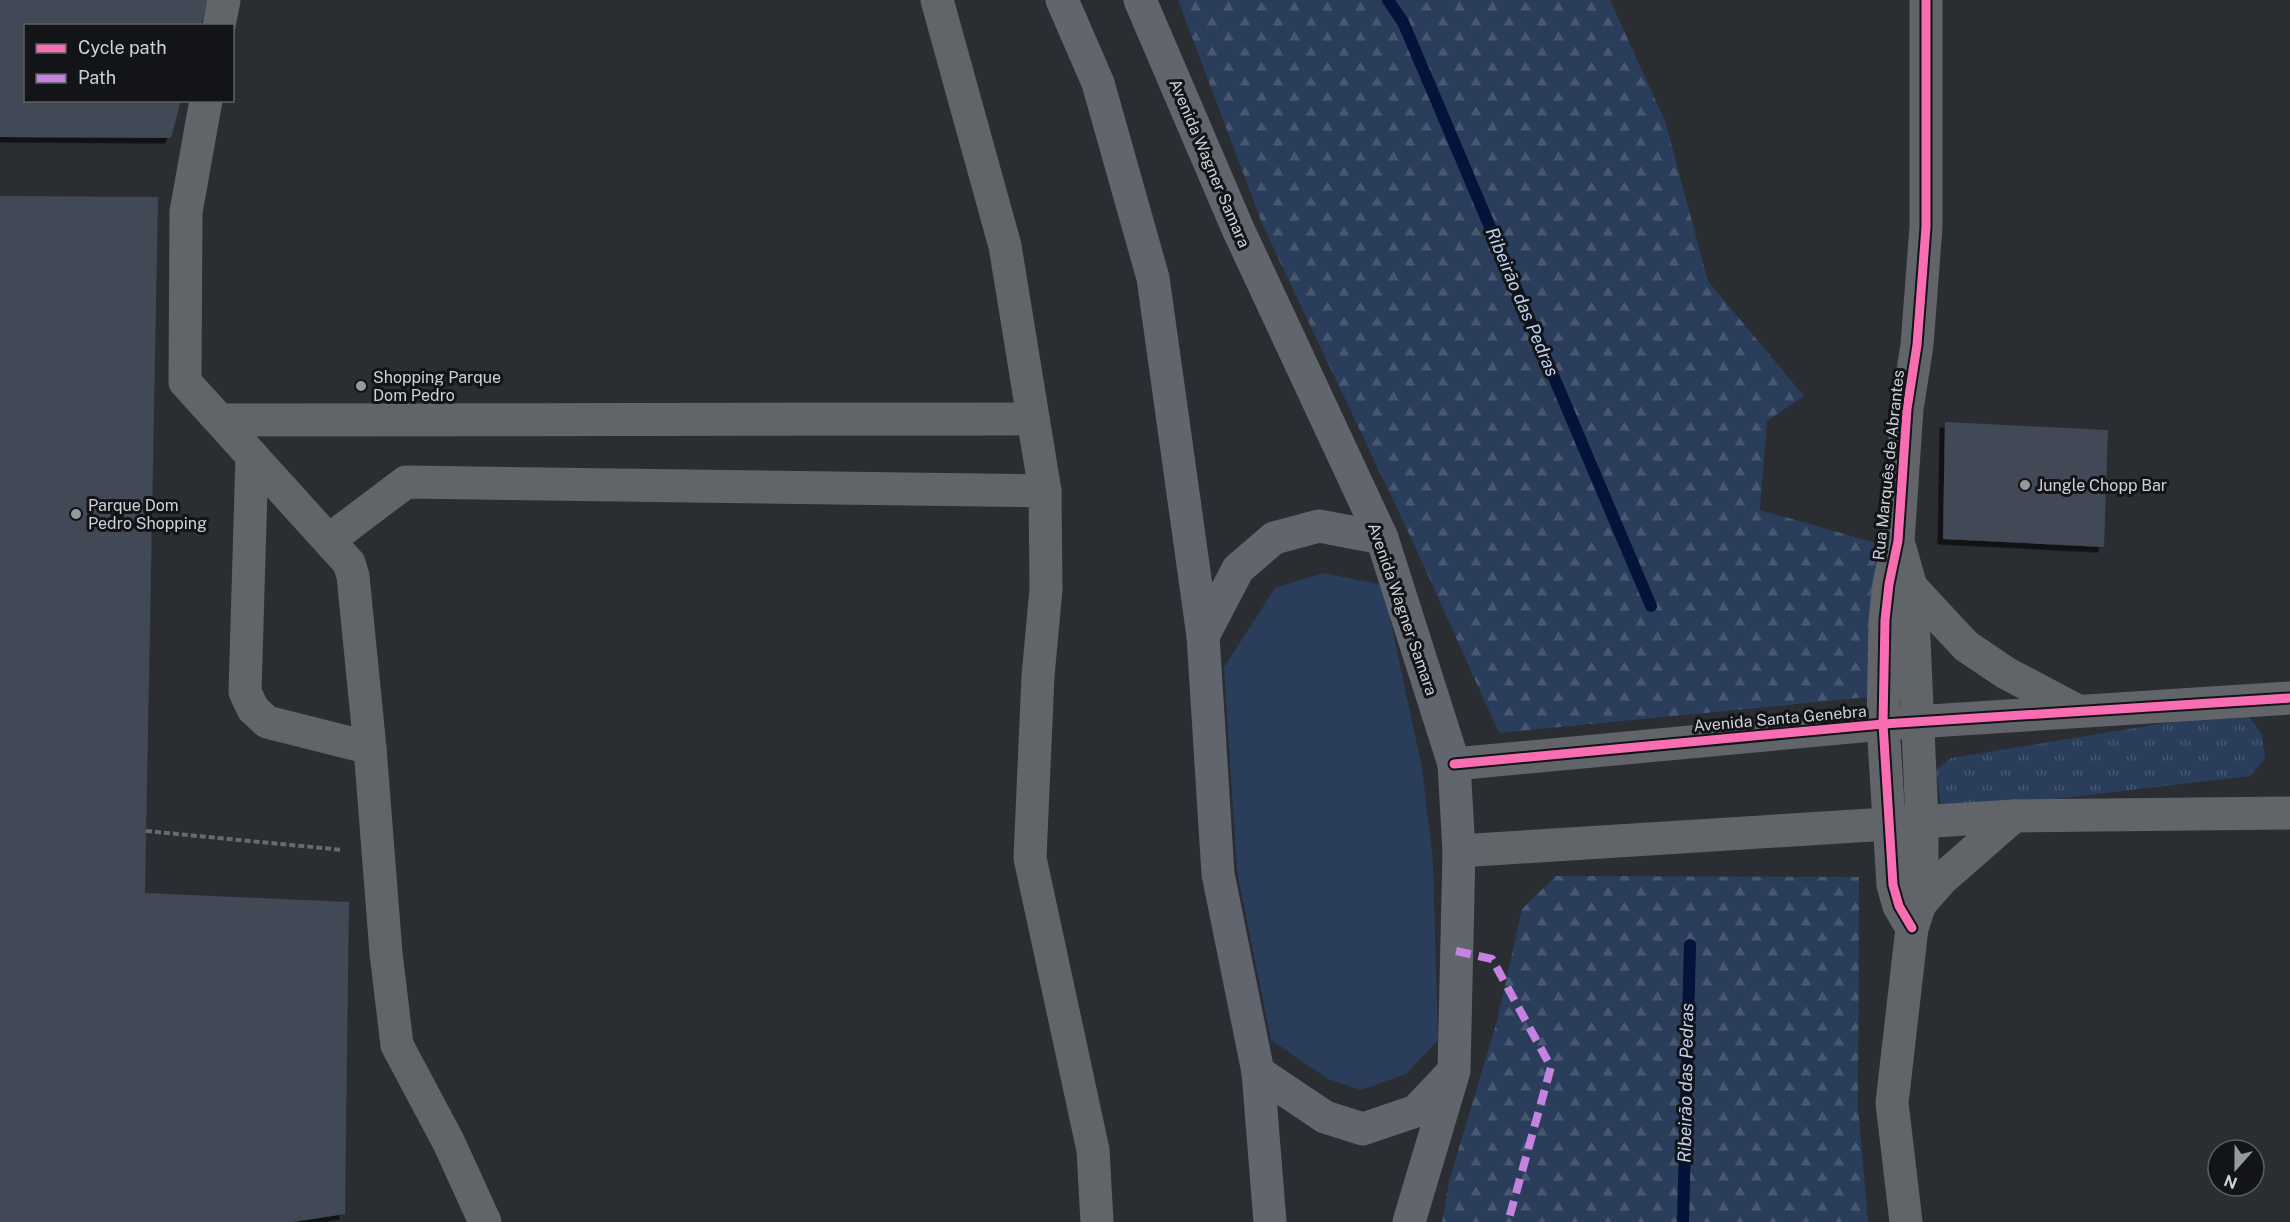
<svg xmlns="http://www.w3.org/2000/svg" width="2290" height="1222" font-family="'Public Sans',sans-serif">
<defs>
<pattern id="forest-firs" width="22" height="20" patternUnits="userSpaceOnUse" patternTransform="scale(1.5)"><rect width="22" height="20" fill="#2a3d5a"/><path d="M5 1l3.5 6h-7zM16 11l3.5 6h-7z" fill="#485871"/></pattern>
<pattern id="park-tufts" width="24" height="20" patternUnits="userSpaceOnUse" patternTransform="scale(1.5)"><rect width="24" height="20" fill="#2a3d5a"/><path d="M3 7l-1-3M5 7V3M7 7l1-3M15 17l-1-3M17 17v-4M19 17l1-3" fill="none" stroke="#485871"/></pattern>
<filter id="shadow"><feDropShadow dx="-5.5" dy="5.5" stdDeviation="0" flood-color="#0009"/></filter>
</defs>
<rect width="100%" height="100%" fill="#2a2d32"/>
<polygon fill="#2a3d5a" points="1323,573 1383,585 1422,768 1433,861 1438,1040 1406,1074 1361,1090 1328,1079 1271,1040 1237,871 1224,667 1275,588"/>
<g fill="url(#forest-firs)">
<polygon points="1178,0 1610,0 1665,121 1708,281 1804,396 1767,421 1760,510 1876,543 1873,655 1869,697 1499,733 1412,540 1263,226"/>
<polygon points="1556,876 1859,877 1858,1108 1868,1222 1442,1222 1449,1181 1497,1021 1522,909"/>
</g>
<polygon fill="url(#park-tufts)" points="2245,710 2262,735 2265,759 2250,776 1970,809 1941,805 1936,770 1951,758"/>
<g fill="none" stroke-linecap="round" stroke-linejoin="round">
<g stroke="#04133a" stroke-width="12">
<polyline points="1388,0 1403,22 1651,606"/>
<polyline points="1683,1222 1690,945"/>
</g>
</g>
<g fill="#414854" filter="url(#shadow)">
<polygon points="0,0 208,0 201,26 26,26 26,100 181,100 171,138 0,137"/>
<polygon points="0,196 158,197 145,893 349,902 345,1214 293,1222 0,1222"/>
<polygon points="1945,422 2108,430 2104,547 1943,539"/>
</g>
<g fill="none" stroke-linecap="round" stroke-linejoin="round">
<polyline stroke="#686a6e" stroke-width="4" stroke-dasharray="6 3" stroke-linecap="butt" points="146,831 343,850"/>
<g stroke="#616468" stroke-width="33">
<polyline points="937,0 1005,246 1045,491 1046,589 1038,676 1030,858 1093,1150 1097,1222"/>
<polyline points="219,26 224,0"/>
<polyline points="206,100 186,212 185,382 349,563 353,576 370,748 386,953 397,1045 449,1143 485,1222"/>
<polyline points="220,420 1033,419"/>
<polyline points="252,456 245,692 253,709 267,722 370,748"/>
<polyline points="329,540 406,482 1045,491"/>
<polyline points="1900,548 1911,587 1913,617 1922,821 1922,880 1920,904 1912,928 1892,1103 1906,1222"/>
<polyline points="1911,587 1966,646 2006,673 2078,711"/>
<polyline points="1454,764 1883,724 2290,698"/>
<polyline points="1459,851 2014,816 2290,813"/>
<polyline points="1920,904 1942,879 2014,816"/>
<polyline points="1912,928 1899,906 1893,885 1883,724 1885,620 1889,584 1898,541 1907,409 1917,345 1926,227 1926,0"/>
</g>
<g stroke="#60656e" stroke-width="33">
<polyline points="1062,0 1098,83 1153,278 1203,636 1218,874 1258,1072 1270,1222"/>
<polyline points="1140,0 1238,229 1382,538 1454,764 1459,851 1454,1071 1409,1222"/>
<polyline points="1203,636 1238,569 1274,538 1319,526 1382,538"/>
<polyline points="1258,1072 1325,1117 1363,1129 1416,1111 1450,1075"/>
</g>
<polyline stroke="#c483df" stroke-width="8" stroke-dasharray="15 8" stroke-linecap="butt" points="1456,951 1492,959 1551,1067 1508,1222"/>
<g stroke="#121418" stroke-width="13">
<g id="cycleway">
<polyline points="1454,764 1883,724 2290,698"/>
<polyline points="1912,928 1899,906 1893,885 1883,724 1885,620 1889,584 1898,541 1907,409 1917,345 1926,227 1926,0"/>
</g>
</g>
<use href="#cycleway" stroke="#f96db3" stroke-width="9"/>
</g>
<g fill="#95989d" stroke="#121418" stroke-width="2">
<circle cx="361" cy="386" r="6"/>
<circle cx="2025" cy="485" r="6"/>
<circle cx="76" cy="514" r="6"/>
</g>
<g text-anchor="middle" stroke-width="6" stroke-linejoin="round" paint-order="stroke">
<g font-size="16" fill="#ced2d7" stroke="#121418">
<text transform="translate(1210 163) rotate(67)" y="6">Avenida Wagner Samara</text>
<text transform="translate(1888 465) rotate(-84)" y="6">Rua Marquês de Abrantes</text>
<text transform="translate(1403 609) rotate(71)" y="6">Avenida Wagner Samara</text>
<text transform="translate(1780 718) rotate(-5)" y="6">Avenida Santa Genebra</text>
</g>
<g font-size="16" fill="#ced2d7" stroke="#121418" text-anchor="start">
<text x="373" y="383">Shopping Parque<tspan x="373" dy="18">Dom Pedro</tspan></text>
<text x="2037" y="491">Jungle Chopp Bar</text>
<text x="88" y="511">Parque Dom<tspan x="88" dy="18">Pedro Shopping</tspan></text>
</g>
<g font-size="18" font-style="italic" fill="#bed2f0" stroke="#121418">
<text transform="translate(1522 302) rotate(67)" y="6">Ribeirão das Pedras</text>
<text transform="translate(1686 1083) rotate(-89)" y="6">Ribeirão das Pedras</text>
</g>
</g>
<rect x="24" y="24" width="210" height="78" fill="#121418" stroke="#5d6064" stroke-width="1.5"/>
<rect x="36" y="44" width="30" height="9" fill="#f96db3" stroke="#5d6064" stroke-width="1.5"/>
<text x="78" y="54" font-size="18" fill="#ced2d7">Cycle path</text>
<rect x="36" y="74" width="30" height="9" fill="#c483df" stroke="#5d6064" stroke-width="1.5"/>
<text x="78" y="84" font-size="18" fill="#ced2d7">Path</text>
<g transform="translate(2236 1168) rotate(201)"><circle r="28" fill="#121418" stroke="#5d6064" stroke-width="1.5"/>
<path d="M0-4.5L10 22L0 15L-10 22Z" fill="#95989d"/>
<text y="-9" font-size="16" font-weight="bold" text-anchor="middle" fill="#ced2d7">N</text>
</g>
</svg>
